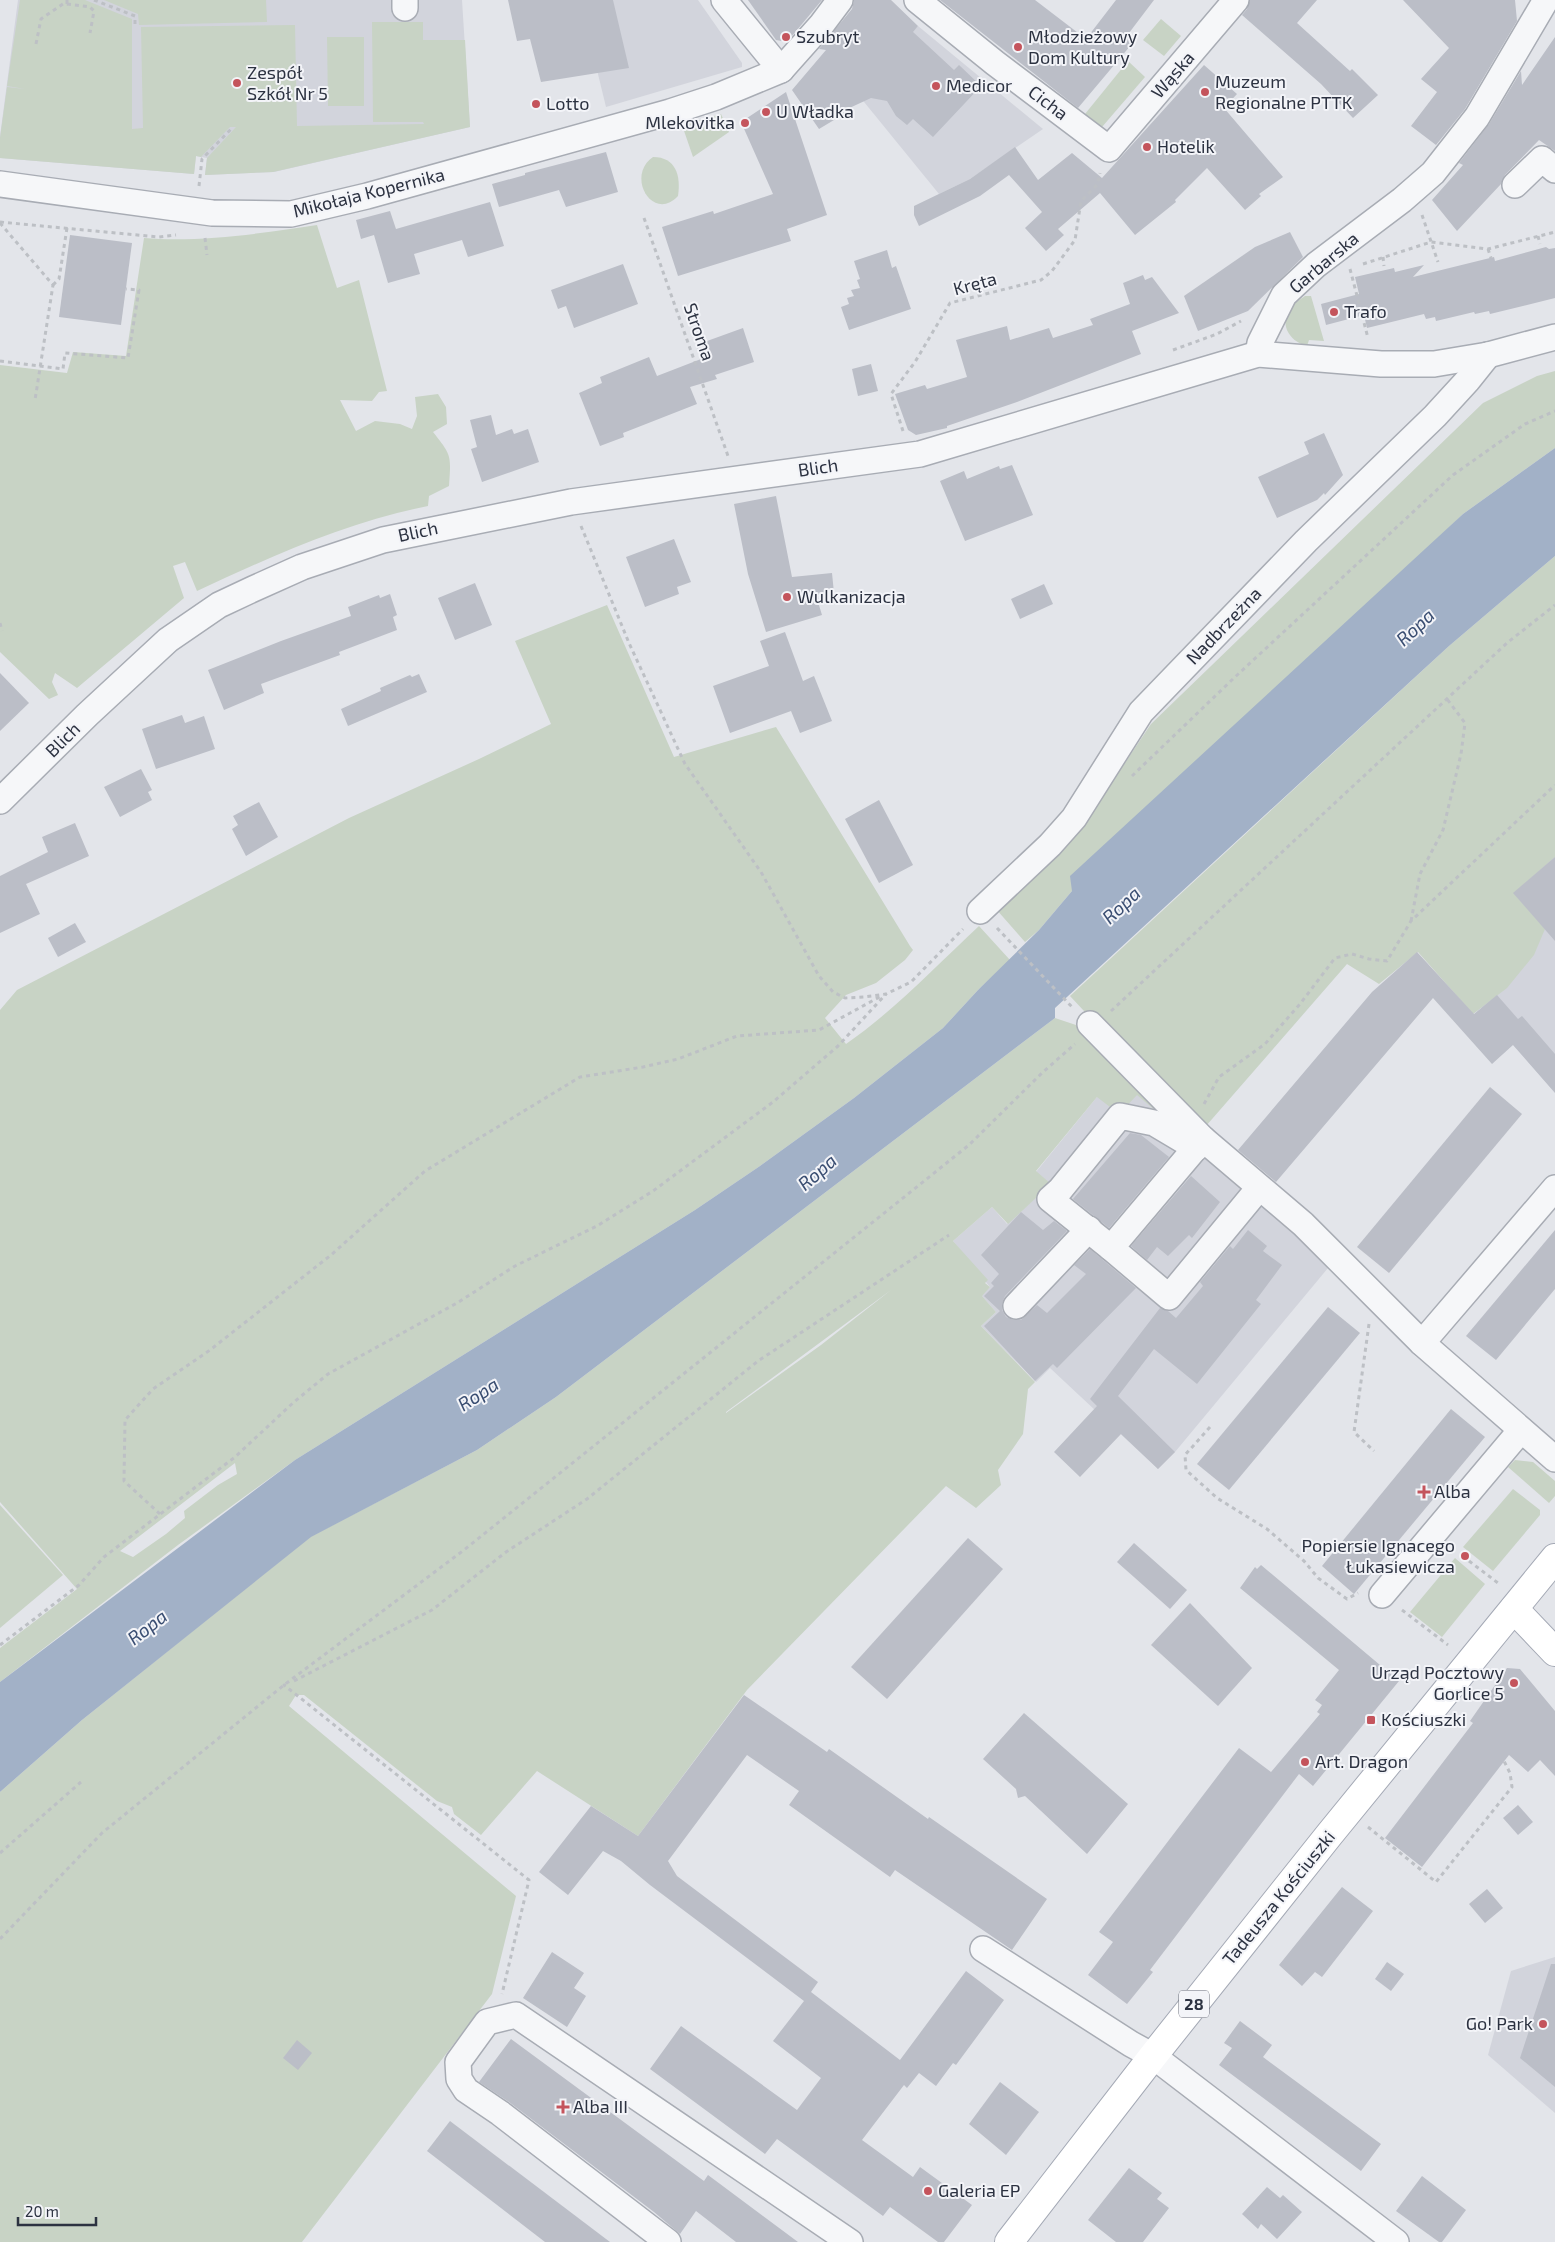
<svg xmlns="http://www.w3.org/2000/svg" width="1555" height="2242" font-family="'Exo 2',sans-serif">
<rect width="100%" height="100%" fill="#e3e5ea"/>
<g fill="#d2d4dc">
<polygon points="18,0 462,0 470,127 274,172 205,175 207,158 196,156 194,174 0,158 0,136"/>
<polygon points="580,0 698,0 742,63 742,67 606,107"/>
<polygon points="918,26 1043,129 970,179 939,194 860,97 886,61"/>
<polygon points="1555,824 1555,1085 1551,1088 1481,1008 1473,1014"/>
<polygon points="1137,1094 1333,1262 1175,1452 1158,1469 1050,1368 1036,1382 981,1326 996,1312 981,1295 990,1287 953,1241 992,1207 1007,1224 1050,1184 1036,1172 1097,1097"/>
<polygon points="1555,1957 1555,2113 1488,2055 1511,1971"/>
</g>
<g fill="#c8d3c5" fill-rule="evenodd">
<polygon points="20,0 85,0 132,19 132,129 143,128 141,27 295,25 297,126 424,124 423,122 373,122 372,22 423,22 423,40 465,40 470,127 273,172 205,175 207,158 236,127 230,127 201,157 196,156 194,174 0,158 0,138 7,87 25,89 7,86"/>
<polygon points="104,0 266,0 267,22 139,25 138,14"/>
<polygon points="1161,19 1181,36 1164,56 1143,40"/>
<polygon points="327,37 364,37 364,106 328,106"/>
<polygon points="1128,61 1145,77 1102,127 1085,114"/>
<polygon points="721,114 729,132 693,157 682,125"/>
<path d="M653,157c23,0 28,19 25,39 -25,27 -53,-20 -25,-39z"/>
<path d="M317,225l20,63 22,-8 28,111 -8,1 -7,9 -32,-1 16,31 19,-10 25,3 12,5 5,-13 -2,-19 23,-3 8,13 1,17 -14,8c19,24 18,23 16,54l-20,10 -1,10c-81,16 -156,50 -231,85l-12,-29 -12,4 11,32 -107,90 -22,-15 -3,9 6,13 -9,4 -49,-47v-287l67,8 6,-21 53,4 18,-118c53,5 121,-5 173,-13z"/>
<path d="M1305,296h6l13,45 -15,-1 -2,6c-19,-5 -29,-24 -15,-40 3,-4 9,-7 13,-10z"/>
<polygon points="1555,371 1555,448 1463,514 1072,891 1039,930 1025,942 996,909 1086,821 1151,724 1483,403 1537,376"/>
<polygon points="1555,556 1555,857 1514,893 1545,929 1534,955 1507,988 1473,1014 1418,952 1379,984 1347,964 1199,1134 1070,996 1449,646"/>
<path d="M607,605l67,152 102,-30 134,219 3,4 -8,10 -29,23 -30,12 -21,23 21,26c49,-34 90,-78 133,-118l31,34 -32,30 -35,38 -89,70 -94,68 -65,44 -400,250 -117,85 -178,137v-34l77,-59 -77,-87v-492l17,-20 332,-172 130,-59 72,-35 -36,-83zM235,1463l2,11 -19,11 -34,26 1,7 -19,16 -33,23 -13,-6z"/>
<path d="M1055,1018l21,7 16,13 77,84 -32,-27 -18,19 -22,-17 -61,74 15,13 -43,40 -16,-17 -39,34 35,39 -3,3 5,4 -8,9 14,16 -15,14 54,56 -7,7 -5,45 -25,36 3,15 -25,23 -30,-22 -199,204 -109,146 -101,-65 -56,64 -27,-21 -2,-7 -15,-6 -133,-106h-8l-7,11 227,190 -24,98 -190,248h-302v-450l82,-72 228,-183 167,-87 79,-53zM891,1290l-70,55 -95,68v-1z"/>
<polygon points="1515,1460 1533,1462 1555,1481 1555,1496 1549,1503 1508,1467"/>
<polygon points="1513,1489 1540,1510 1540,1515 1493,1571 1463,1547"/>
<polygon points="0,1505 63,1575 0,1628"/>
<polygon points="1455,1558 1485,1584 1442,1637 1410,1612"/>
</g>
<polygon fill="#a2b1c7" points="1555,448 1555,556 1449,646 1055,1008 1055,1018 556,1397 477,1450 311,1537 82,1720 0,1792 0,1682 295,1460 695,1210 760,1166 854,1098 943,1028 978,990 1039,930 1072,891 1070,876 1463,514"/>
<g fill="#bbbec7">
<polygon points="508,0 613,0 629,68 541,82 530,39 517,41"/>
<polygon points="748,0 822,0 787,42 776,40"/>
<polygon points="854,0 891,0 918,26 913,32 954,70 959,65 981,86 933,137 913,119 907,125 896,116 887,101 871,98 843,111 844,114 819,129 792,90 826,50 819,49 852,9"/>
<polygon points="940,0 1035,0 1086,39 1116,0 1154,0 1129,33 1136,39 1078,108"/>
<polygon points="1250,0 1317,0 1297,23 1350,71 1352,69 1378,95 1353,118 1321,84 1242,15 1247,9"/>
<polygon points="1403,0 1515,0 1517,21 1465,109 1436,145 1411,126 1437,92 1421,79 1449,48"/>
<polygon points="1555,37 1555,151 1539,140 1505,175 1501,184 1457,231 1432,200 1463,165 1459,163 1489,124 1521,71 1522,85"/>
<polygon points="1204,65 1237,94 1224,108 1283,177 1259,194 1261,196 1245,210 1207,168 1175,200 1176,202 1135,235 1100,193 1058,229 1064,235 1046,251 1025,228 1042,212 1009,175 980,196 919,226 914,215 914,206 970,179 1015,147 1038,180 1072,153 1102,178"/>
<polygon points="786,92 827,215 787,229 791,241 678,276 662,227 713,211 714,214 773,194 741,122"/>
<polygon points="606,152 618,192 566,207 559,190 499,207 492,184 525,175 525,173"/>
<polygon points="490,202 504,246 468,257 462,240 414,254 420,274 388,283 374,235 361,239 356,220 390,211 396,229"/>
<polygon points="1290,232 1303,257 1248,311 1198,331 1184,296 1255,247"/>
<polygon points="70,235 132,243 121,325 59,317"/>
<polygon points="1546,247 1549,249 1555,248 1555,298 1490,314 1489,311 1475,314 1474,312 1436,321 1435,317 1426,319 1424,314 1367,328 1364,315 1326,325 1321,304 1359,294 1355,277 1394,268 1395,272 1424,265 1413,277 1494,257 1495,261"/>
<polygon points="887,250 892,268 896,266 911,309 849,330 841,307 849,304 847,298 854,296 851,290 860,288 857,280 860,279 854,261"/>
<polygon points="623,264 638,304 574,328 566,306 558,309 551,290"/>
<polygon points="1143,275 1145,280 1152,277 1179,313 1132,331 1141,354 1017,402 947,426 947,428 916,435 908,430 895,394 925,385 927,389 967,377 956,340 1007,326 1010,340 1049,328 1053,338 1093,325 1090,319 1130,304 1123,283"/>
<polygon points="743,328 754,362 715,375 717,379 690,387 697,404 623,433 624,437 600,446 579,393 602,383 600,377 649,357 657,376 701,359 696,345"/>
<polygon points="871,364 878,391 858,396 852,369"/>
<polygon points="491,415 496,435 512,429 514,434 528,429 539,462 482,482 471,449 477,447 470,420"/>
<polygon points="1324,433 1343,475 1325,495 1324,493 1317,500 1277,518 1258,477 1309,454 1304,442"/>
<polygon points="1012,465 1033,515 965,541 940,481 964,471 967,479 999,466 1000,469"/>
<polygon points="776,496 792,577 832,573 834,593 818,595 820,601 818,602 822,615 766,632 748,574 734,504"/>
<polygon points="674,539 691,582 677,587 679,594 645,607 626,557"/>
<polygon points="475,583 492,625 455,640 438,598"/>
<polygon points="1044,584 1053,604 1020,619 1011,599"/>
<polygon points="390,594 397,615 393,617 397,630 339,652 340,655 261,684 264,693 224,710 208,670 281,641 351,616 348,607 379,595 380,598"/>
<polygon points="785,632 803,681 814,676 832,721 800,733 791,711 730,733 713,686 769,666 760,641"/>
<polygon points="0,673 29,703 0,731"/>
<polygon points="419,674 427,692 348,726 341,709 381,691 380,688 410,675 412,677"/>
<polygon points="182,715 185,723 204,716 215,749 156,769 142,729"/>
<polygon points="141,769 152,790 148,792 152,800 120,817 104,787"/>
<polygon points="879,800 913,865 879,883 845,819"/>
<polygon points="259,802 278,837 246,856 232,829 238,825 233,816"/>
<polygon points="75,823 89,856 26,884 40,914 0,933 0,876 48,852 42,837"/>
<polygon points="1555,857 1555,941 1513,893"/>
<polygon points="75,923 86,942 58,957 48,938"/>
<polygon points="1417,952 1474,1014 1497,995 1518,1019 1522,1016 1555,1054 1555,1093 1513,1045 1492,1064 1433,998 1276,1182 1238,1150 1372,992"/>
<polygon points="1490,1087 1522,1114 1389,1273 1357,1247"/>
<polygon points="1130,1133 1141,1135 1169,1157 1109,1228 1073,1199"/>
<polygon points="1191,1176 1220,1202 1192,1238 1189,1235 1168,1256 1157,1247 1147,1260 1131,1246"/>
<polygon points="1021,1212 1043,1230 1054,1221 1067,1231 1005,1296 1002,1303 1002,1310 1006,1317 1013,1320 1021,1320 1037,1305 1047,1313 1086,1274 1074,1265 1090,1249 1136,1288 1057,1368 1053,1364 1035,1381 984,1326 1000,1311 984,1296 994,1286 991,1283 999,1274 981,1255"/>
<polygon points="1248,1230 1267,1246 1263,1251 1282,1265 1256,1300 1261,1304 1197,1384 1154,1349 1118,1396 1175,1452 1158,1469 1121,1434 1080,1477 1054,1452 1097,1406 1090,1399 1160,1308 1168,1311 1176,1318 1203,1286 1200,1282 1230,1246 1233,1249"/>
<polygon points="1555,1230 1555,1289 1496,1360 1466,1336"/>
<polygon points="1328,1307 1360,1333 1229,1490 1197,1464"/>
<polygon points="1451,1409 1485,1437 1354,1594 1322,1566"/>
<polygon points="968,1538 1003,1569 887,1699 851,1667"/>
<polygon points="1134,1543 1187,1590 1170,1609 1117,1562"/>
<polygon points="1261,1565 1399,1681 1313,1786 1299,1774 1150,1970 1153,1972 1127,2004 1088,1975 1113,1942 1099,1932 1239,1748 1271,1772 1320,1714 1317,1712 1322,1705 1315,1700 1339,1670 1240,1588 1255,1567 1257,1569"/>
<polygon points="1190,1603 1252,1668 1218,1706 1151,1645"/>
<polygon points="1507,1668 1520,1669 1555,1711 1555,1776 1540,1760 1528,1772 1509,1755 1422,1867 1385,1838 1473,1723 1470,1721"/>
<polygon points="744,1695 827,1752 829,1749 928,1819 929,1817 1047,1899 1012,1950 895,1870 890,1877 789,1805 799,1791 747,1755 668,1861 677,1876 818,1982 811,1992 900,2060 966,1971 1004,2000 956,2065 953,2063 936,2086 919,2073 907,2088 904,2085 862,2140 913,2177 920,2167 972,2205 944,2242 938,2242 890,2207 883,2216 777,2139 765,2154 650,2069 681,2026 797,2110 821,2078 773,2041 804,2001 650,1885 621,1861 603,1851 568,1895 539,1872 591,1806 638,1836"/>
<polygon points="1024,1713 1128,1804 1087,1854 1025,1796 1018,1798 1016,1789 983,1759"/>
<polygon points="1518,1805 1533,1822 1518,1835 1503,1818"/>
<polygon points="1342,1887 1373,1911 1322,1977 1315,1972 1302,1986 1279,1965"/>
<polygon points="1487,1889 1503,1908 1485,1923 1469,1904"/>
<polygon points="552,1952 584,1973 574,1988 586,1996 567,2027 523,1998"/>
<polygon points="1387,1962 1404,1974 1391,1991 1375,1979"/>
<polygon points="1551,1964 1555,1964 1555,2087 1520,2058"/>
<polygon points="1240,2021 1272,2045 1263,2057 1381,2144 1361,2171 1219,2065 1232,2048 1224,2043"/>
<polygon points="511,2039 704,2181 708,2175 798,2242 736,2242 696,2211 680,2234 654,2212 509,2102 479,2082"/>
<polygon points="297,2040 312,2053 298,2070 283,2058"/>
<polygon points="1000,2082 1039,2112 1006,2155 969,2124"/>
<polygon points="450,2121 610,2242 545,2242 427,2151"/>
<polygon points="1129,2168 1162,2193 1157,2199 1169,2208 1143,2242 1116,2242 1088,2220"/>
<polygon points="1422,2176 1466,2210 1442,2242 1439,2242 1396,2211"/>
<polygon points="1267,2187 1280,2198 1283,2195 1302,2212 1277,2239 1261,2224 1258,2229 1242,2214"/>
</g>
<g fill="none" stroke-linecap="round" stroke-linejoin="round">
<g stroke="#a8acb4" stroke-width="28">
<g id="minor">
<polyline points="405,0 405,8"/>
<polyline points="724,0 781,70"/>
<polyline points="917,0 995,63 1109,149 1236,0"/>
<polyline points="0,184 212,213 291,214 367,196 670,112 716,97 781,70 822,24 840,0"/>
<polyline points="1515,185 1542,159 1555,170"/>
<polyline points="1258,354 1260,343 1284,295 1316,265 1402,200 1433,173 1477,117 1546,0"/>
<polyline points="0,801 87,715 168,640 219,605 253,589 302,567 383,540 571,502 920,454 1258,354 1381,364 1434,364 1488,355 1555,337"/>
<polyline points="980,911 1050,845 1074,818 1141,712 1306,541 1435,416 1468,380 1488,355"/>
<polyline points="1090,1024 1203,1139 1303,1224 1422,1343 1555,1459"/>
<polyline points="1203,1139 1111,1248 1169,1297 1259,1188"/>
<polyline points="1111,1248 1050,1199 1060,1190 1120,1116 1154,1123 1196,1148"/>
<polyline points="1016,1306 1089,1229"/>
<polyline points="1422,1343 1555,1188"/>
<polyline points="1382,1595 1521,1430"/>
<polyline points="983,1949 1131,2044 1153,2056 1396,2242"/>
<polyline points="668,2242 500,2113 466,2090 459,2079 458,2062 487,2022 516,2015 850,2242"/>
</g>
</g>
<g stroke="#a4a9b5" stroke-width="30">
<g id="major">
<polyline points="1514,1609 1555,1652"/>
<polyline points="1009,2242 1153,2056 1329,1835 1555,1558"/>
</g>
</g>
<g stroke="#bdc0c5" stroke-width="3" stroke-dasharray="4 4" stroke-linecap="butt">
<polyline points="94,0 135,16 135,24"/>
<polyline points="67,4 90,7 94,11 90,33"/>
<polyline points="36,44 41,19 63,4 67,4 67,0"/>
<polyline points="199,186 202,159 233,127"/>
<polyline points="1422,215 1438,262"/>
<polyline points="644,218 728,456"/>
<polyline points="0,222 159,237 176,235"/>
<polyline points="0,223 53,285 35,400"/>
<polyline points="1538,236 1540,244"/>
<polyline points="205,238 207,255"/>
<polyline points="1488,249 1491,258"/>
<polyline points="1383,257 1384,266"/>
<polyline points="1363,264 1431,242 1488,249 1555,232"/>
<polyline points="1350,269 1368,338"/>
<polyline points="53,285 59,279 67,228"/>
<polyline points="1173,350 1217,334 1241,321"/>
<polyline points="0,361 63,369 65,353 128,358 139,290 126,289"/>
<polyline points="903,431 891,394 915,362 950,303 1041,280 1052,271 1075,240 1081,201 1097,185 1100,173"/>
<polyline points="581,526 629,643 685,764 761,872 819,976 833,992 845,998 864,997 886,994 911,982 963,929"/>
<polyline points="0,623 2,631"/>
<polyline points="1132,776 1235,677 1453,475 1525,424 1555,411"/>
<polyline points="1411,921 1420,874 1443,830 1461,754 1465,723 1447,699"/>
<polyline points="997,928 1072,1007"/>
<polyline points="1111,1011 1507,643 1555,605"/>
<polyline points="1204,1104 1219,1077 1265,1044 1300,1004 1335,958 1352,954 1369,959 1387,961 1411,921 1555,785"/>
<polyline points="1369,1324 1354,1432 1374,1451"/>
<polyline points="1210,1427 1185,1455 1186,1470 1217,1498 1267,1529 1304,1561 1318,1578 1347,1599 1358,1593"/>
<polyline points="160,1514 124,1481 125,1420 153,1389 210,1350 331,1255 425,1171 580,1077 643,1067 678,1059 737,1036 819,1030 883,995"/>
<polyline points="1469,1561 1498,1583"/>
<polyline points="1402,1610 1448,1645"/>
<polyline points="0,1645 79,1585 104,1557 235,1457 294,1402 328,1374 457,1303 515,1266 597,1226 653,1191 773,1102 838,1046 886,994"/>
<polyline points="294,1681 432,1610 506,1552 587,1499 758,1361 949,1235"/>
<polyline points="286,1685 284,1685 529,1880 502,1994"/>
<polyline points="1368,1827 1436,1882 1512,1787 1510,1773 1504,1761"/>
<polyline points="0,1853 81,1782"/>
<polyline points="0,1939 102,1833 284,1685 464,1550 969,1145 1043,1072 1075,1044"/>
</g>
<use href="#minor" stroke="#f6f7f9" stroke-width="25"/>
<use href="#major" stroke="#fff" stroke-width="28"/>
</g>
<g fill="#c4545c" stroke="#f3f4f8" stroke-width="2">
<circle cx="786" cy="37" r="5"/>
<circle cx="1018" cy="47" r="5"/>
<circle cx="237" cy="83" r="5"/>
<circle cx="936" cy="86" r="5"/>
<circle cx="1205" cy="92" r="5"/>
<circle cx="536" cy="104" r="5"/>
<circle cx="766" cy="112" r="5"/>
<circle cx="745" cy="123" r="5"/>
<circle cx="1147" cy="147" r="5"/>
<circle cx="1334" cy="312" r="5"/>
<circle cx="787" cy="597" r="5"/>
<path d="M1421.5 1484.5h5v5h5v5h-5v5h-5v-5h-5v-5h5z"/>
<circle cx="1465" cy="1556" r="5"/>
<circle cx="1514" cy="1683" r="5"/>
<rect x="1366" y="1715" width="10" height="10" rx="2.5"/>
<circle cx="1305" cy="1762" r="5"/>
<circle cx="1543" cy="2024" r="5"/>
<path d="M560.5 2099.5h5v5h5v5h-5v5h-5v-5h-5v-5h5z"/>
<circle cx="928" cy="2191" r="5"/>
</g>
<g text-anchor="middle" stroke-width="4" stroke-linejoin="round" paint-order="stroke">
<rect fill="#f3f4f8" stroke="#686c78" stroke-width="1" x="1179" y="1990.5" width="30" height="27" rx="4"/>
<g font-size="16" font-weight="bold" fill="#2c3241">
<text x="1194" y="2010">28</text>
</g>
<g font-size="18" fill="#2c3241" stroke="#f3f4f8" text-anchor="start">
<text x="796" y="43">Szubryt</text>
<text x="1028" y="43">Młodzieżowy<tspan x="1028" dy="21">Dom Kultury</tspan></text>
<text x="247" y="79">Zespół<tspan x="247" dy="21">Szkół Nr 5</tspan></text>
<text x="1215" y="88">Muzeum<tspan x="1215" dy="21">Regionalne PTTK</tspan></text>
<text x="946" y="92">Medicor</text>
<text x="546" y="110">Lotto</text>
<text x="776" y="118">U Władka</text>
<text x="735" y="129" text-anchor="end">Mlekovitka</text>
<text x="1157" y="153">Hotelik</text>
<text x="1344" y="318">Trafo</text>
<text x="797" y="603">Wulkanizacja</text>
<text x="1434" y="1498">Alba</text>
<text x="1455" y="1552" text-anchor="end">Popiersie Ignacego<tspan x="1455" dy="21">Łukasiewicza</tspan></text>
<text x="1504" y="1679" text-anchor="end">Urząd Pocztowy<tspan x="1504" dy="21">Gorlice 5</tspan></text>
<text x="1381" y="1726">Kościuszki</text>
<text x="1315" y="1768">Art. Dragon</text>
<text x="1533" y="2030" text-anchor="end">Go! Park</text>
<text x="573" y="2113">Alba III</text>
<text x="938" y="2197">Galeria EP</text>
</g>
<g font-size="18" fill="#2c3241" stroke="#f3f4f8">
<text transform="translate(1173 75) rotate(-49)" y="6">Wąska</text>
<text transform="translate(1048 103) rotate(37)" y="6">Cicha</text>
<text transform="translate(369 193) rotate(-14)" y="6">Mikołaja Kopernika</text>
<text transform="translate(1324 263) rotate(-40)" y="6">Garbarska</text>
<text transform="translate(975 284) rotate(-15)" y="6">Kręta</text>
<text transform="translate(699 332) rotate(71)" y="6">Stroma</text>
<text transform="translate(818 468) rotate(-8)" y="6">Blich</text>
<text transform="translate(418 532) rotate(-12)" y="6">Blich</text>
<text transform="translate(1224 626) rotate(-46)" y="6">Nadbrzeżna</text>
<text transform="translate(63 740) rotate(-45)" y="6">Blich</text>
<text transform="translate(1279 1898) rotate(-51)" y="6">Tadeusza Kościuszki</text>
</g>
<g font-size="19" font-style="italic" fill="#3a4e72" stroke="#f3f4f8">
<text transform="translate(1415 627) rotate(-43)" y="7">Ropa</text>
<text transform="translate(1121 905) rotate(-43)" y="7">Ropa</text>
<text transform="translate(817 1172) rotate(-41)" y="7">Ropa</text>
<text transform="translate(478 1394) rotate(-33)" y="7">Ropa</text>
<text transform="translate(147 1627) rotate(-38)" y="7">Ropa</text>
</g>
</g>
<path d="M18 2217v8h78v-8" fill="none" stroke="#2c3241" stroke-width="2.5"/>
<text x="25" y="2217" font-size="15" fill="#2c3241" stroke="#f3f4f8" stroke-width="4" paint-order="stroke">20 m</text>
</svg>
